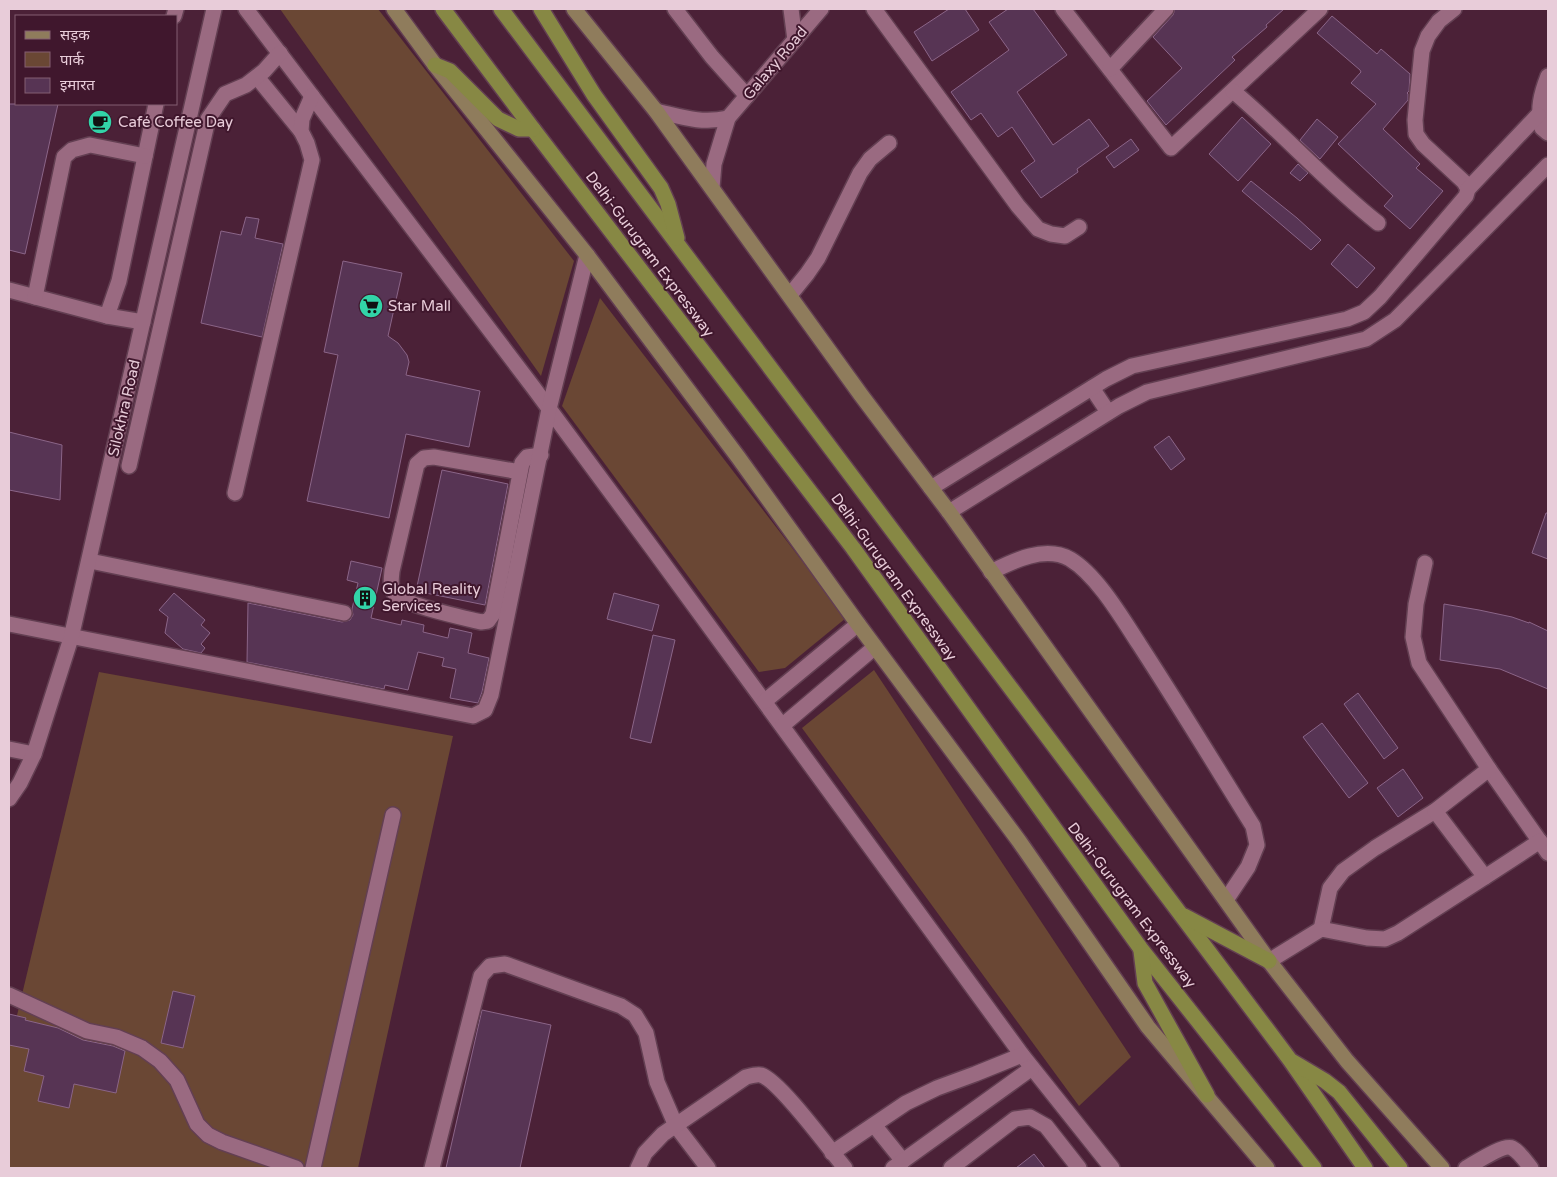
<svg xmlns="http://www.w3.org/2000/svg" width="1557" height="1177" font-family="'Varela Round','Noto Sans Devanagari',sans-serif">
<rect width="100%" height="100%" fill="#4b2137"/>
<g fill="#6a4734">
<polygon points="280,9 378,9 574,261 541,376"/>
<polygon points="600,298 846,618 785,668 759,672 562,406"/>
<polygon points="874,670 1131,1057 1079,1106 802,728"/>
<polygon points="99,672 453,736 358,1168 9,1168 9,1049"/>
</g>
<g fill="#573454" stroke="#8b6588">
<polygon points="949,9 965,9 979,30 932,61 914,32"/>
<polygon points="1008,9 1033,9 1067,55 1017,92 1053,145 1089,119 1109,146 1077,169 1078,172 1041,198 1021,171 1035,161 1012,127 998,137 981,113 971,120 951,92 1009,50 989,22"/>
<polygon points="1175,9 1284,9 1266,25 1267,27 1232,57 1235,60 1166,125 1147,101 1182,68 1153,37 1173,15"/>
<polygon points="1332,16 1377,54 1381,49 1410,74 1409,91 1407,93 1408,94 1408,100 1383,129 1420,164 1416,168 1443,191 1410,229 1384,206 1393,196 1338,144 1376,104 1351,83 1361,72 1360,70 1317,33"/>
<polygon points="9,104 58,104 25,254 9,250"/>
<polygon points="1242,117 1271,144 1238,181 1209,154"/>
<polygon points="1317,119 1338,137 1320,159 1300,140"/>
<polygon points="1131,139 1139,150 1114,168 1106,157"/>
<polygon points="1298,164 1308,173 1300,181 1290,173"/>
<polygon points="1251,181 1297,218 1321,240 1311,250 1242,191"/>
<polygon points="246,217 259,219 255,238 283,244 262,337 201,323 221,231 241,235"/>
<polygon points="1348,244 1375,268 1357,288 1331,264"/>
<polygon points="343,261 402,273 388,336 398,343 407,355 409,362 406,375 480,391 469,447 406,434 389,518 307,501 338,355 324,352"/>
<polygon points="9,432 62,445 60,500 9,490"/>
<polygon points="1169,436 1185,459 1171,470 1154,447"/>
<polygon points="442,470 508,484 485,605 416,591"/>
<polygon points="1546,513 1548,513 1548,559 1532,553"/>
<polygon points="351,561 382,568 371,618 401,625 402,620 424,625 423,632 448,638 450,628 472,633 468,653 489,658 482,692 478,703 450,698 456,669 442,666 444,658 418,652 408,690 385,685 384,689 247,662 248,603 342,622 350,620 353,615 352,609 358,583 347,580"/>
<polygon points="174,593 205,620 201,625 210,633 201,644 205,648 201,653 183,649 165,633 168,617 159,610"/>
<polygon points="614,593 659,605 652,631 607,619"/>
<polygon points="1444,604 1479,610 1512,617 1529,623 1529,622 1548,631 1548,689 1500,669 1440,660"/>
<polygon points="653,635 675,640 651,743 630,738"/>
<polygon points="1358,693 1398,748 1384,759 1344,704"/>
<polygon points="1322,723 1368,783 1349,798 1303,737"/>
<polygon points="1403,769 1423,798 1398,817 1377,788"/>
<polygon points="173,991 195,996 183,1048 161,1043"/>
<polygon points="482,1010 551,1025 520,1168 446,1168"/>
<polygon points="9,1014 26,1018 25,1020 58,1028 83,1040 113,1046 125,1051 116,1093 74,1084 69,1108 38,1101 44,1076 24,1071 29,1049 9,1045"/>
<polygon points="1034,1154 1045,1168 1016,1168"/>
</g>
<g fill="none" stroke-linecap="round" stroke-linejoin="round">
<g stroke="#633f52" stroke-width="18">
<g id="minor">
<polyline points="246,9 533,387 655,552 1022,1055 1112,1168"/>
<polyline points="675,9 712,57 747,96"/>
<polyline points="791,9 795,40"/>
<polyline points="874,9 1018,206 1038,229 1051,234 1065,236 1079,227"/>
<polyline points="1063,9 1171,148 1320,9"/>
<polyline points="1454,9 1439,21 1428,36 1422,51 1415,120 1416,134 1423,144 1464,182 1468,189"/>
<polyline points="174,16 176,9"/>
<polyline points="1110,69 1166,9"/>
<path d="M1548,76c-7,18 -11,33 -6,52l6,5"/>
<polyline points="257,77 301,131"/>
<path d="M1233,91c50,42 94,92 145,132"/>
<path d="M656,111c26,6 45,13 72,7"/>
<polyline points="712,188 714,164 728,118 821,9"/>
<polyline points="9,290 107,316 119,281 156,104"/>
<polyline points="790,295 807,274 818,258 860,173 870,159 889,143"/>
<polyline points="35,297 64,157 72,150 90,145 145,156"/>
<polyline points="107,316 143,322"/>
<polyline points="1092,388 1108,412"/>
<polyline points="129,466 208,119 225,94 246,85 264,71 280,53"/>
<path d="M520,472l-86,-15 -10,1 -7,6 -25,107c-1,9 -2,16 3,23 9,11 70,24 86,28l7,-1 5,-7 29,-151 5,-6 14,-2"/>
<polyline points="931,488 1106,379 1132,366 1347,319 1364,312 1380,297 1466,196 1468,189 1538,115"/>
<polyline points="235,493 312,160 307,143 301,131 302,119 312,96"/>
<polyline points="949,512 1119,406 1147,392 1366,339 1395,320 1548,165"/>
<polyline points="90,561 344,613"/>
<polyline points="1425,563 1416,604 1413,637 1419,663 1489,769 1548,853"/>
<path d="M991,572c22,-11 54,-27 79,-13 27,16 52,59 69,85 39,60 76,121 114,182l4,19 -9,22 -22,33"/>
<polyline points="9,624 473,716 485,710 491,695 502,641 549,409 587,255"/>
<polyline points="765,701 858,624"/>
<polyline points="783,725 875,647"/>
<polyline points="9,749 34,754"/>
<polyline points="9,799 20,783 34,754 71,638 214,9"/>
<polyline points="1485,877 1540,841"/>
<polyline points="1321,929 1330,888 1343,871 1375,848 1435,811 1489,769"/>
<polyline points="1269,961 1321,929 1367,938 1385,939 1398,933 1485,877 1435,811"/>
<polyline points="9,995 87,1031 116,1037 142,1048 160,1061 177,1080 197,1124 208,1135 222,1142 296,1168"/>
<polyline points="874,1125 903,1161"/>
<polyline points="832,1153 906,1103 937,1088 975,1074 1022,1055"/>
<polyline points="313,1168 393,815"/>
<polyline points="432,1168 481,976 490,966 505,964 621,1006 635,1015 646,1033 657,1082 676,1126 708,1168"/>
<path d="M638,1168l7,-15 18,-19 83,-57c4,-1 11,-3 15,-2 19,6 69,75 84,93"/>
<polyline points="893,1168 1032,1068"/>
<polyline points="951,1168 1015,1119 1030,1117 1046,1126 1079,1168"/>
<path d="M1466,1168c9,-5 38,-24 46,-20 8,4 14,14 19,20"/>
</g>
</g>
<g stroke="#633f52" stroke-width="18">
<g id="major">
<polyline points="394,9 435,65 587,255 738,457 858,624 1019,841 1148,1027 1267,1168"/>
<polyline points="574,9 656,111 861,395 949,512 1269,961 1347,1061 1442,1168"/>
</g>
</g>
<g stroke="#633f52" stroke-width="18">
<g id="highway">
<polyline points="443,9 533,129 853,548 1141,949 1314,1168"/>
<polyline points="501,9 1290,1060 1365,1168"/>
<polyline points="541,9 594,95 661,188 668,204 677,238"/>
<polyline points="435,65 450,71 498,119 519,129 533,129"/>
<polyline points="1184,916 1269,961"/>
<polyline points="1141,951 1145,983 1207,1095"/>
<polyline points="1293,1062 1325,1081 1339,1092 1400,1168"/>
</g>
</g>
<use href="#minor" stroke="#9a6a81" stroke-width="15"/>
<use href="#major" stroke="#8f7c5c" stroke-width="15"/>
<use href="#highway" stroke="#878844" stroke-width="15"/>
</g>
<defs>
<g id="cafe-disc" transform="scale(1.25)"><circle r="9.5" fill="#32d4a8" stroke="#40172d"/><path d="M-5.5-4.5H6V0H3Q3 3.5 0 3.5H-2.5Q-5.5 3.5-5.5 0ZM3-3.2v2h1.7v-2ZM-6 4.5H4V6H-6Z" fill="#111"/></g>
<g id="supermarket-disc" transform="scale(1.25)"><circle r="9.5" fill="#32d4a8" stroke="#40172d"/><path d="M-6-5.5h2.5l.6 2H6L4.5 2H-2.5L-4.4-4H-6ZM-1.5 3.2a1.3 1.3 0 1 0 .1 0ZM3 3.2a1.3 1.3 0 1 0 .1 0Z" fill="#111"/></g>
<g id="building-disc" transform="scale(1.25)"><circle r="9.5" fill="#32d4a8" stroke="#40172d"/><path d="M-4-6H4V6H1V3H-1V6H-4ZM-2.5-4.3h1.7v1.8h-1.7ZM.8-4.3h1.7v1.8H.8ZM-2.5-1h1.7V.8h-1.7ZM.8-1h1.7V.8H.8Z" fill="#111"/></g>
</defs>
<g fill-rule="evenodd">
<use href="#cafe-disc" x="100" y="122"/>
<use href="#supermarket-disc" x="371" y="306"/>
<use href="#building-disc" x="365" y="598"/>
</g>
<g text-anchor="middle" stroke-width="4" stroke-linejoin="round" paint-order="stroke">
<g font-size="15" fill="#e8ccd9" stroke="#40172d">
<text transform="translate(775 63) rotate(-50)" y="5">Galaxy Road</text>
<text transform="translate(650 254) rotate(53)" y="5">Delhi-Gurugram Expressway</text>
<text transform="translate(124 408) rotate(-77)" y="5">Silokhra Road</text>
<text transform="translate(894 577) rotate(54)" y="5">Delhi-Gurugram Expressway</text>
<text transform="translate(1132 905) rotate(53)" y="5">Delhi-Gurugram Expressway</text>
</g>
<g font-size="15" fill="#e8ccd9" stroke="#40172d" text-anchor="start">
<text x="118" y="127">Café Coffee Day</text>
<text x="388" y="311">Star Mall</text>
<text x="382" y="594">Global Reality<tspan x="382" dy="17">Services</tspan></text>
</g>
</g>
<rect width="1557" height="1177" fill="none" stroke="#e8ccd9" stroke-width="20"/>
<rect x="15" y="15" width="162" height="90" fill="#40172d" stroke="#835f72"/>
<rect x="25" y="31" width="25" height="8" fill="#8f7c5c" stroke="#835f72"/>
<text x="60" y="40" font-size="15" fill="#e8ccd9">सड़क</text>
<rect x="25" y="52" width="25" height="15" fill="#6a4734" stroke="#835f72"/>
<text x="60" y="65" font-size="15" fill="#e8ccd9">पार्क</text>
<rect x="25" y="78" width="25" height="15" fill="#573454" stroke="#835f72"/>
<text x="60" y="90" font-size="15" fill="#e8ccd9">इमारत</text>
</svg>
